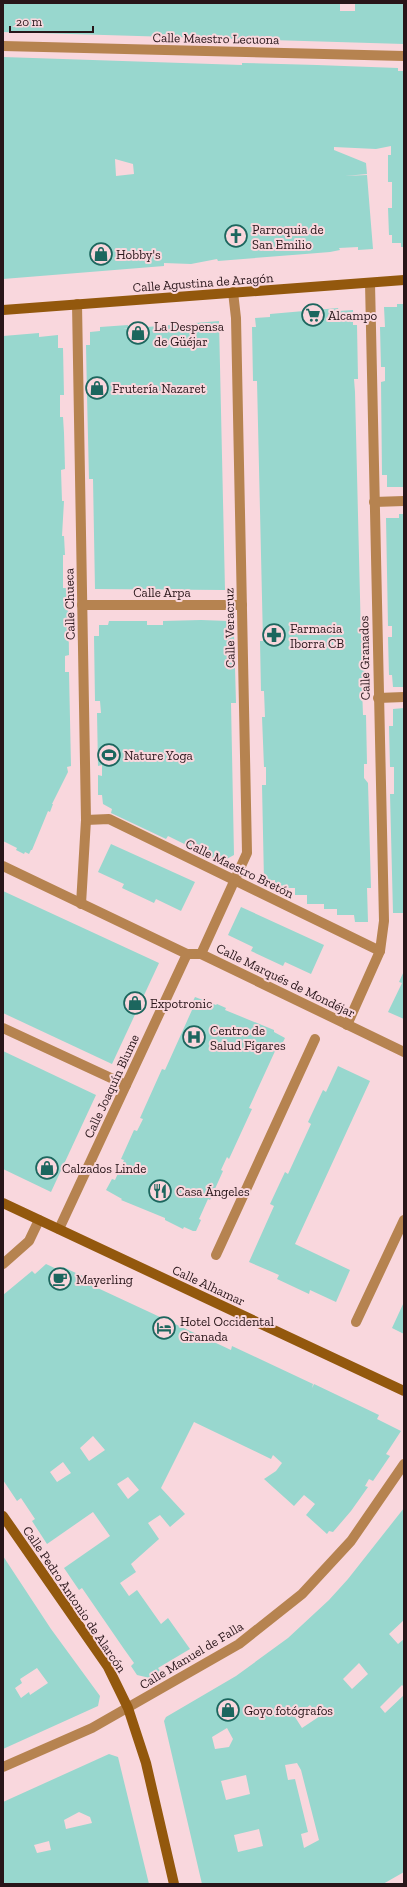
<svg xmlns="http://www.w3.org/2000/svg" width="407" height="1887" font-family="'Zilla Slab',serif">
<rect width="100%" height="100%" fill="#f9d7dd"/>
<g fill="#98d7ce" fill-rule="evenodd">
<polygon points="3,3 340,3 340,11 355,11 355,3 404,3 404,44 3,32"/>
<path d="M3,57l239,8v-2l75,2 81,3v3h6v176h-3v-4h-9v-8h-3l-1,-27h4v-26h-4v-27h3v-9l-15,3 -42,-2v3l32,13 1,11 -22,2 22,-1 6,74 -15,1v-3l-19,1 1,2 -10,2 -112,9 -1,-2 -26,5 -27,-1v3l-161,13zM115,159l18,5 1,10 -18,2z"/>
<polygon points="397,304 404,304 404,487 387,487 387,475 382,475 381,382 385,381 385,367 381,367 380,327 385,327 384,307 397,307"/>
<polygon points="338,308 339,311 353,310 353,325 357,325 358,379 354,379 355,392 361,638 364,638 365,688 362,688 363,715 366,715 367,764 364,764 364,778 368,783 371,888 367,888 368,922 355,922 354,915 337,915 337,909 324,909 324,904 307,904 307,895 295,895 295,888 275,888 275,880 264,881 262,785 266,785 266,767 264,767 262,717 265,717 264,691 261,691 260,641 263,641 257,381 253,381 252,327 256,327 255,318 270,317 270,314"/>
<polygon points="219,321 225,590 95,589 93,479 89,479 87,395 86,345 90,345 90,332 100,331 100,327 128,325 128,328 123,329"/>
<polygon points="39,333 39,337 58,335 58,348 63,348 64,395 60,395 60,417 63,417 64,433 65,469 61,470 62,501 64,501 62,536 64,536 65,555 63,555 63,588 68,588 69,655 65,656 65,672 69,672 71,766 67,767 68,772 52,804 53,804 50,812 48,811 32,850 31,850 29,854 25,852 24,854 16,850 17,848 3,841 3,336"/>
<polygon points="399,514 404,514 404,687 393,687 392,675 389,675 388,637 392,637 392,626 388,626 386,518 399,518"/>
<polygon points="201,620 229,621 229,633 234,633 236,703 231,703 234,855 221,862 168,836 166,839 111,813 112,809 103,804 102,795 98,795 98,775 102,776 102,765 98,766 97,713 101,713 100,701 95,701 94,636 99,636 99,625 108,625 109,621 147,621 147,625 163,625 163,621"/>
<polygon points="404,708 404,913 393,913 390,794 394,794 394,767 390,767 389,726 393,726 393,709"/>
<polygon points="111,844 195,882 181,911 156,899 154,903 122,888 124,884 98,872"/>
<polygon points="3,891 159,963 112,1064 3,1013"/>
<polygon points="241,907 324,945 311,974 285,962 283,966 251,951 253,947 228,935"/>
<polygon points="404,971 404,1019 388,1012 402,983 399,982"/>
<polygon points="195,997 216,1005 217,1004 226,1008 225,1010 274,1030 274,1032 285,1038 279,1050 276,1049 249,1108 252,1109 229,1159 227,1157 221,1170 223,1171 210,1200 208,1199 199,1219 201,1220 196,1231 193,1231 184,1227 183,1229 165,1220 165,1218 121,1200 122,1199 106,1190 112,1179 115,1180 124,1160 121,1159 134,1130 137,1131 143,1119 140,1118 162,1069 165,1070 192,1010 189,1009"/>
<polygon points="3,1051 96,1095 51,1192 3,1169"/>
<polygon points="338,1066 370,1081 295,1244 350,1270 336,1302 310,1290 309,1294 277,1279 279,1275 249,1262 274,1206 270,1204 285,1172 288,1174 311,1124 308,1122 323,1090 326,1092"/>
<path d="M46,1264l15,7 2,-4 28,13 -2,4 142,66 1,-4 81,38 -1,4 2,-4 65,31 -2,4 24,12 -15,23 4,2 -17,25 -4,-2 -4,7 3,1 -17,24 -18,21 -4,-1 -2,3 -21,-19 9,-11 -11,-9 -10,11 -30,-27 12,-8 6,-8 -9,-8 -2,4 -77,-37 -33,66 24,26 -15,13 -10,-12 -12,8 11,16 -28,25 5,8 -16,11 9,13 8,-6 24,34 7,-6 22,31 -32,19 3,4 -11,6 -13,-3 -6,-9 3,-3 -10,-14 -42,-61 -3,2 -15,-22 46,-32 -17,-24 -46,32 -15,-23 3,-2 -14,-21 -4,3 -14,-21v-185l29,-24 3,3zM93,1436l12,14 -16,11 -9,-13zM63,1462l8,11 -14,9 -7,-10zM128,1477l11,13 -11,9 -11,-15z"/>
<polygon points="404,1302 404,1334 392,1328"/>
<path d="M404,1508v112l-15,14 9,10 6,-5v48l-2,-2 -22,22 5,6 19,-18v177l-21,12h-181l-38,-163 2,-4 70,-41 52,-38 41,-38 19,-21zM359,1663l9,11 -16,15 -9,-10zM310,1705l10,11 -18,12 -7,-11zM227,1728l6,11 -4,8 -14,2 -3,-12zM297,1763l4,7 18,70 -15,8 -3,-14 7,-2 -13,-53 -7,1 -3,-15zM246,1775l4,19 -24,6 -5,-19zM259,1829l4,17 -25,6 -4,-17z"/>
<path d="M3,1556l48,73 49,67 -2,10 -95,43zM37,1668l11,15 -18,12 -1,-3 -8,6 -6,-10 7,-5 -2,-4z"/>
<path d="M109,1754l9,3 31,127h-146v-82zM79,1812l11,5 2,6 -26,6 -2,-9zM49,1841l2,9 -14,3 -3,-8z"/>
</g>
<g fill="none" stroke-linecap="round" stroke-linejoin="round">
<g stroke="#b68350" stroke-width="10">
<polyline points="3,46 404,56"/>
<polyline points="216,1255 315,1039"/>
<polyline points="356,1322 404,1220"/>
</g>
<g stroke="#b68350" stroke-width="10">
<polyline points="77,304 86,820 81,904"/>
<polyline points="374,502 404,501"/>
<polyline points="82,605 242,605"/>
<polyline points="378,698 404,697"/>
<polyline points="86,820 109,819 380,951"/>
<polyline points="347,1025 380,951 384,921 370,283"/>
<polyline points="3,1028 126,1085"/>
<polyline points="3,1767 92,1728 239,1644 302,1594 351,1541 404,1464"/>
</g>
<g stroke="#b68350" stroke-width="10">
<polyline points="3,866 187,954 201,954 404,1052"/>
<polyline points="201,954 247,853 236,318 233,292"/>
<polyline points="59,1229 187,954"/>
<polyline points="3,1264 29,1241 39,1220"/>
</g>
<g stroke="#93580d" stroke-width="10">
<polyline points="3,310 404,280"/>
<polyline points="3,1203 404,1391"/>
<polyline points="3,1516 108,1667 128,1708 146,1763 174,1884"/>
</g>
</g>
<defs>
<g id="church-ring" transform="scale(1.15)"><circle r="9.5" fill="#f9d7dd" stroke="#1c665e" stroke-width="1.5"/><path d="M-1.2-6h2.4v3.5h3.3v2.4h-3.3V6h-2.4V-.1h-3.3v-2.4h3.3Z" fill="#1c665e"/></g>
<g id="shop-ring" transform="scale(1.15)"><circle r="9.5" fill="#f9d7dd" stroke="#1c665e" stroke-width="1.5"/><path d="M-5-2.5h2.3a2.7 3.5 0 0 1 5.4 0H5L5.5 6h-11ZM-1.5-2.5h3a1.5 2.3 0 0 0-3 0Z" fill="#1c665e"/></g>
<g id="supermarket-ring" transform="scale(1.15)"><circle r="9.5" fill="#f9d7dd" stroke="#1c665e" stroke-width="1.5"/><path d="M-6-5.5h2.5l.6 2H6L4.5 2H-2.5L-4.4-4H-6ZM-1.5 3.2a1.3 1.3 0 1 0 .1 0ZM3 3.2a1.3 1.3 0 1 0 .1 0Z" fill="#1c665e"/></g>
<g id="pharmacy-ring" transform="scale(1.15)"><circle r="9.5" fill="#f9d7dd" stroke="#1c665e" stroke-width="1.5"/><path d="M-2-6h4v4h4v4h-4v4h-4v-4h-4v-4h4Z" fill="#1c665e"/></g>
<g id="stadium-ring" transform="scale(1.15)"><circle r="9.5" fill="#f9d7dd" stroke="#1c665e" stroke-width="1.5"/><path d="M0-5a6.5 5 0 1 0 0 10a6.5 5 0 1 0 0-10ZM-3.5-1.8h7v3.6h-7Z" fill="#1c665e"/></g>
<g id="hospital-ring" transform="scale(1.15)"><circle r="9.5" fill="#f9d7dd" stroke="#1c665e" stroke-width="1.5"/><path d="M-5-5h3v3.5h4V-5h3V5h-3V1.5h-4V5h-3Z" fill="#1c665e"/></g>
<g id="restaurant-ring" transform="scale(1.15)"><circle r="9.5" fill="#f9d7dd" stroke="#1c665e" stroke-width="1.5"/><path d="M-5-6h1v4h1v-4h1v4h1v-4h1v5L-1.5 .5V6h-2V.5L-5-1ZM5-6V6H3V1.5H1.5Q1.5-4 5-6Z" fill="#1c665e"/></g>
<g id="cafe-ring" transform="scale(1.15)"><circle r="9.5" fill="#f9d7dd" stroke="#1c665e" stroke-width="1.5"/><path d="M-5.5-4.5H6V0H3Q3 3.5 0 3.5H-2.5Q-5.5 3.5-5.5 0ZM3-3.2v2h1.7v-2ZM-6 4.5H4V6H-6Z" fill="#1c665e"/></g>
<g id="hotel-ring" transform="scale(1.15)"><circle r="9.5" fill="#f9d7dd" stroke="#1c665e" stroke-width="1.5"/><path d="M-6-4.5h1.5V1H6V5H4.5V3h-9V5H-6ZM-4 0a1.8 1.8 0 1 1 3.6 0ZM.5 0V-2.5h3Q6-2.5 6 0Z" fill="#1c665e"/></g>
</defs>
<g fill-rule="evenodd">
<use href="#church-ring" x="236" y="236"/>
<use href="#shop-ring" x="101" y="254"/>
<use href="#supermarket-ring" x="313" y="315"/>
<use href="#shop-ring" x="138" y="333"/>
<use href="#shop-ring" x="97" y="388"/>
<use href="#pharmacy-ring" x="274" y="635"/>
<use href="#stadium-ring" x="109" y="755"/>
<use href="#shop-ring" x="135" y="1003"/>
<use href="#hospital-ring" x="194" y="1037"/>
<use href="#shop-ring" x="47" y="1168"/>
<use href="#restaurant-ring" x="160" y="1191"/>
<use href="#cafe-ring" x="60" y="1279"/>
<use href="#hotel-ring" x="164" y="1328"/>
<use href="#shop-ring" x="228" y="1710"/>
</g>
<g text-anchor="middle" stroke-width="4" stroke-linejoin="round" paint-order="stroke">
<g font-size="13" fill="#281519" stroke="#f9d7dd">
<text transform="translate(216 38) rotate(1)" y="5">Calle Maestro Lecuona</text>
<text transform="translate(203 282) rotate(-4)" y="5">Calle Agustina de Aragón</text>
<text x="162" y="597">Calle Arpa</text>
<text transform="translate(69 604) rotate(-91)" y="5">Calle Chueca</text>
<text transform="translate(229 628) rotate(-91)" y="5">Calle Veracruz</text>
<text transform="translate(364 658) rotate(-91)" y="5">Calle Granados</text>
<text transform="translate(240 868) rotate(26)" y="5">Calle Maestro Bretón</text>
<text transform="translate(286 980) rotate(26)" y="5">Calle Marqués de Mondéjar</text>
<text transform="translate(111 1086) rotate(-65)" y="5">Calle Joaquín Blume</text>
<text transform="translate(209 1285) rotate(25)" y="5">Calle Alhamar</text>
<text transform="translate(75 1599) rotate(56)" y="5">Calle Pedro Antonio de Alarcón</text>
<text transform="translate(191 1655) rotate(-31)" y="5">Calle Manuel de Falla</text>
</g>
<g font-size="13" fill="#281519" stroke="#f9d7dd" text-anchor="start">
<text x="252" y="234">Parroquia de<tspan x="252" dy="15">San Emilio</tspan></text>
<text x="116" y="259">Hobby's</text>
<text x="328" y="320">Alcampo</text>
<text x="154" y="331">La Despensa<tspan x="154" dy="15">de Güéjar</tspan></text>
<text x="112" y="393">Frutería Nazaret</text>
<text x="290" y="633">Farmacia<tspan x="290" dy="15">Iborra CB</tspan></text>
<text x="124" y="760">Nature Yoga</text>
<text x="150" y="1008">Expotronic</text>
<text x="210" y="1035">Centro de<tspan x="210" dy="15">Salud Fígares</tspan></text>
<text x="62" y="1173">Calzados Linde</text>
<text x="176" y="1196">Casa Ángeles</text>
<text x="76" y="1284">Mayerling</text>
<text x="180" y="1326">Hotel Occidental<tspan x="180" dy="15">Granada</tspan></text>
<text x="244" y="1715">Goyo fotógrafos</text>
</g>
</g>
<rect width="407" height="1887" fill="none" stroke="#281519" stroke-width="8"/>
<path d="M10 26v6h83v-6" fill="none" stroke="#281519" stroke-width="2"/>
<text x="16" y="26" font-size="12" fill="#281519" stroke="#f9d7dd" stroke-width="3" paint-order="stroke">20 m</text>
</svg>
